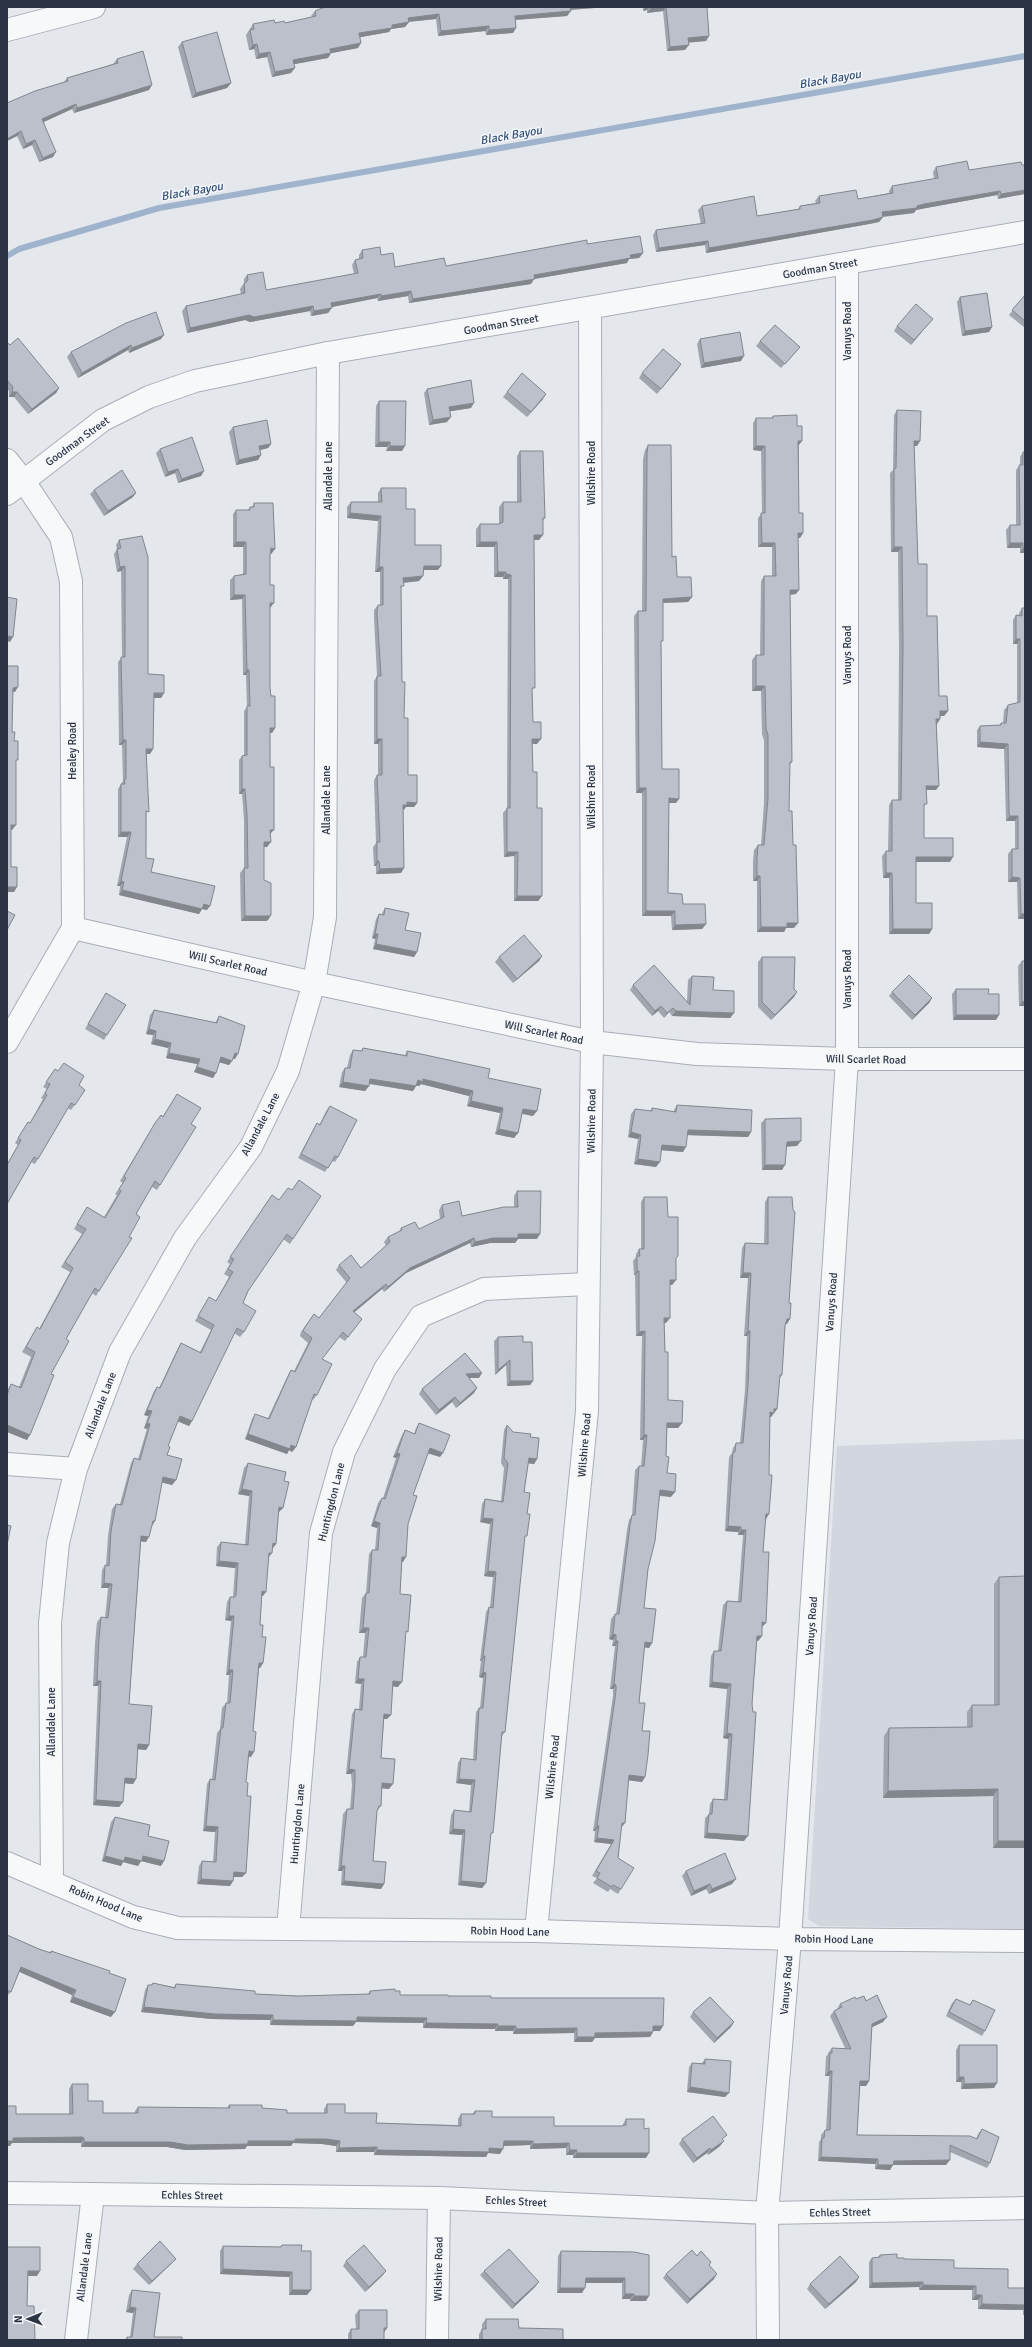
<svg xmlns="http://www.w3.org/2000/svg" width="1032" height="2347" font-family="Signika,sans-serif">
<rect width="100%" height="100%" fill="#e4e7ec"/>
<polygon fill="#d2d6de" points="1025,1439 1025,1929 819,1926 808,1919 837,1446"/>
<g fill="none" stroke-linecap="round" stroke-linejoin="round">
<polyline stroke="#9fb4cc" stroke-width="6" points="7,256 19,249 159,208 1025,56"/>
<g stroke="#a9aeb7" stroke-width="24">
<g id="minor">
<polyline points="7,30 94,7"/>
<polyline points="7,460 23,480 61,537 71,581 73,928 7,1042"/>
<polyline points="7,494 103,420 149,397 195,381 328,353 1025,232"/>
<polyline points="73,928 314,983 592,1042 697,1054 847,1059 1025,1059"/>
<polyline points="7,1464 76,1469"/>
<polyline points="7,1863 133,1917 178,1928 536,1931 790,1939 1025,1941"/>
<polyline points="52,1880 50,1623 58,1543 76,1469 120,1352 185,1238 251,1147 288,1071 314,983 325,917 328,353"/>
<polyline points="288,1929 321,1533 344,1452 385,1369 421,1316 484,1289 588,1284"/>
<polyline points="536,1931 587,1411 592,1042 590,308"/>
<polyline points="7,2193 439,2198 767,2213 1025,2208"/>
<polyline points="76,2340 93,2194"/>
<polyline points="437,2340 439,2198"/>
<polyline points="768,2340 767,2213 790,1939 847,1059 847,263"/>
</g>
</g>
<use href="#minor" stroke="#f7f8fa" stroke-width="22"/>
</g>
<g fill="#a1a5ae">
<polygon points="329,7 607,7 571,10 567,16 516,20 516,28 513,33 486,35 485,31 438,36 436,19 409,22 405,27 391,29 389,32 360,37 358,48 331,53 328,58 294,64 291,73 272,77 267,57 256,59 254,49 249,50 246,35 253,24 285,23 312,17 311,16 315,11"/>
<polygon points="643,7 707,7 709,36 706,41 688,42 685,50 667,51 663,11 647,13 647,10 643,11"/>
<polygon points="182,42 231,83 227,88 192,98 178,47"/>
<polygon points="117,59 149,90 74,113 72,109 44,122 53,157 39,162 32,145 23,149 17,136 7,141 7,103 64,82 67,78 113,64"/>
<polygon points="1022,165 998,199 997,195 921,209 916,210 914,213 883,217 879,222 869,224 706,253 705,245 656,252 653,235 656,230 701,224 698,210 702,206 757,216 798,209 800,206 816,203 815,201 819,196 858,199 889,193 889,191 892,186 934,179 933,172 936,167 969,170"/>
<polygon points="587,244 643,253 639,258 629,259 627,263 534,279 531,284 409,303 408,296 378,301 377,298 332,307 328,313 311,316 310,311 250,322 245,320 187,333 182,311 186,306 241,294 240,289 244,283 244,279 247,275 266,290 354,274 352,265 355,260 359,259 359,255 362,250 381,255 395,267 446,266"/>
<polygon points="1025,295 1025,328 1009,315"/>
<polygon points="960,297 992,327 989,332 962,336 957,302"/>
<polygon points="929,323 911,345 894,331 897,326"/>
<polygon points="164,335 161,339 129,353 128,350 78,378 67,357 71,352"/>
<polygon points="700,339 741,361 701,368 697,344"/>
<polygon points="760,341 800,347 796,352 781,368 756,346"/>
<polygon points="7,342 10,345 59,388 56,393 28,414 14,397 9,397 9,391 7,389"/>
<polygon points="681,364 657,394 639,378 642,373"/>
<polygon points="427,389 471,408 450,411 447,422 429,425 424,393"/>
<polygon points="507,392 543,399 527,417 503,397"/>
<polygon points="379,401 402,451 386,451 387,447 375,447 376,406"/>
<polygon points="897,410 920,441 917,446 914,446 918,564 927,616 939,696 948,711 944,716 940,716 940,719 937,724 936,790 926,790 924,808 924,838 950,862 916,862 916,903 932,929 929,934 889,934 889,878 883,878 882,856 886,851 888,851 889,805 892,800 898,800 899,651 898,552 891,552 890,473 893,470 894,415"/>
<polygon points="773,416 797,426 799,445 799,513 803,533 800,538 798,538 796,594 790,595 792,762 789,765 789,811 794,928 786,928 784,932 757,932 757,881 753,881 753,861 754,850 758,845 761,845 764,803 764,740 762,734 761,691 752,691 752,660 756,655 760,655 761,581 764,576 772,576 772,547 758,547 758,518 762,513 761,451 753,450 753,423 756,418 771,418"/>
<polygon points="233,427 271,444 268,448 260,450 261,455 258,460 236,465 229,432"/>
<polygon points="648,445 672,557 677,577 692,597 688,602 663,603 661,644 662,769 676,803 669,803 668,893 683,904 706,924 702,929 672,930 671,916 642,916 642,793 636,793 634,616 638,611 642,611 643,459 645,450"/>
<polygon points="160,449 201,476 178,483 175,473 165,477 156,453"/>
<polygon points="520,451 545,518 543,521 539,540 534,540 532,692 533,722 537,744 532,744 533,772 537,808 542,896 538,901 514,901 514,856 504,857 503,813 507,808 508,579 503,579 503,577 494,577 494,547 476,547 476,529 480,524 499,524 499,507 503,502 517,502 517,456"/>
<polygon points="1023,452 1025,452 1025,553 1020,553 1020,548 1007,548 1006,530 1010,525 1016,525 1016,470 1020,465 1020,457"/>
<polygon points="381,488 406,509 415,545 438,570 423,570 423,576 419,581 403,583 401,589 402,682 408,775 417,803 414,807 406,807 403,810 404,868 401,873 376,874 376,866 374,866 373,847 376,843 374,780 377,775 378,775 378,744 374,744 374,681 377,676 374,618 374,610 378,605 380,605 380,572 375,572 378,521 347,518 347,507 351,502 378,502 378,493"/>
<polygon points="94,490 133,497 104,516 90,494"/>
<polygon points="254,503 275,549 271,554 270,554 270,688 275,728 272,733 270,733 271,834 267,847 264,847 264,880 271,915 268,920 266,921 241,921 240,873 244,868 244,820 242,794 239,794 239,760 242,756 244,756 244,711 247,707 246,675 243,675 242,599 230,600 230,580 234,576 243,574 243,547 233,547 233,514 236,510 248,510 250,507 252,507"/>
<polygon points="119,540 148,674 164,693 161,698 154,698 153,749 150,754 147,754 146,858 151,872 207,910 202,909 199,914 119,895 120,886 117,886 127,837 118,837 118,789 123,781 122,745 119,745 118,662 122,657 121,571 117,572 114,554 117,549 116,545"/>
<polygon points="1022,608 1025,919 1018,919 1017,882 1008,882 1008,854 1012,849 1015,849 1015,821 1006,821 1006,818 1004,749 977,747 977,730 980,726 1000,725 1001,723 1003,723 1004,710 1008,705 1017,703 1017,644 1013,644 1013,620 1016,615 1019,615 1019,613"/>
<polygon points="385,908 405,930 417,952 414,957 373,949 375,939 372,938 376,919 379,914 382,915 382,913"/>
<polygon points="542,956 539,961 513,983 495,962 499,957"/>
<polygon points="762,957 794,997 771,1020 758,1007 758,962"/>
<polygon points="1022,961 1025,961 1025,1006 1019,1006 1018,966"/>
<polygon points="692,976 713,990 734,1013 730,1018 672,1016 669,1012 664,1018 658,1011 652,1016 630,990 633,985 687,1002 688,980"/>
<polygon points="956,989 988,994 996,1020 953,1020 952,994"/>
<polygon points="892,992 932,998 929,1003 912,1020 889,996"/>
<polygon points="106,993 107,1035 104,1040 85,1029"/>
<polygon points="154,1010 215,1023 219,1016 235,1059 233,1059 229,1065 220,1062 213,1078 194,1072 197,1064 166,1058 168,1048 151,1044 153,1035 146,1034 150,1015"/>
<polygon points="363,1048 405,1055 407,1051 488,1078 533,1116 522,1114 518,1133 514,1138 495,1134 500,1113 467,1106 469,1096 421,1084 419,1086 416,1086 413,1091 369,1084 369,1086 365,1091 339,1087 342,1072 345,1068 347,1068 350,1055 353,1050 361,1051"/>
<polygon points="55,1069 85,1090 71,1110 68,1108 38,1159 35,1164 31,1162 7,1204 7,1164 18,1145 15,1143 28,1122 30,1123 43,1099 41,1098 47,1089 43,1087"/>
<polygon points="177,1094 191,1124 160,1185 157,1190 152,1187 136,1214 129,1237 99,1291 96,1296 92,1293 66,1339 51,1374 27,1440 7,1432 7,1391 11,1384 19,1387 31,1357 22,1352 37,1327 39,1329 70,1272 61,1267 82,1234 74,1229 87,1207 104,1217 117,1195 115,1194 123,1183 120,1181 152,1128 161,1115 163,1116"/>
<polygon points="677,1105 751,1132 748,1137 687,1135 683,1152 661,1150 656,1167 634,1164 638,1139 628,1137 631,1114 635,1109 650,1111 652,1108 674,1112 674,1110"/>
<polygon points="330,1106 338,1157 335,1162 332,1161 325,1172 298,1158 314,1128 317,1123 320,1124 326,1111"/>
<polygon points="765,1119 797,1146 786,1146 782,1170 762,1170 761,1123"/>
<polygon points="517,1191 537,1239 518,1239 515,1243 490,1243 471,1247 470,1243 406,1273 384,1292 382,1289 354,1312 362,1319 345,1341 339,1337 322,1359 317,1395 313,1400 312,1399 296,1447 292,1452 289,1450 287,1454 245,1439 252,1419 255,1414 268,1418 288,1375 291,1370 294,1371 308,1343 300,1336 301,1332 314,1314 319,1318 347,1283 336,1270 339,1265 361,1268 386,1246 384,1242 388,1237 399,1232 401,1228 419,1229 440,1219 439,1210 442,1205 462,1216 514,1207 514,1196"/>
<polygon points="272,1195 293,1239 290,1244 283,1239 248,1291 243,1303 244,1332 240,1337 234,1333 192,1421 189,1426 178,1421 168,1446 167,1455 176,1480 172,1485 162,1482 152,1526 151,1526 146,1542 141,1541 129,1704 149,1745 146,1750 138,1749 136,1779 133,1784 124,1783 123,1802 119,1807 93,1805 98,1686 93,1686 95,1643 97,1622 101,1617 105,1618 108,1588 101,1588 102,1570 105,1565 106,1565 108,1536 112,1509 116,1504 120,1504 131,1463 134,1458 138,1459 147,1429 144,1428 148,1416 144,1415 154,1391 157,1387 159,1388 178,1348 181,1343 200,1352 211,1330 195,1321 209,1297 216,1301 229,1277 224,1274 230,1264 227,1262"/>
<polygon points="644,1197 668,1217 676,1260 676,1280 672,1285 670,1285 666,1323 664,1323 665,1352 668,1400 682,1423 678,1428 667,1428 666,1456 667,1473 671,1497 660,1496 648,1569 644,1608 652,1643 649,1648 644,1647 639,1703 642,1731 645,1777 642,1782 629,1780 621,1828 618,1858 621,1889 618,1894 610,1889 608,1892 593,1883 597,1878 592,1876 611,1844 594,1842 595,1831 593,1831 613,1696 613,1689 610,1689 615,1646 612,1646 613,1640 609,1639 611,1619 615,1614 616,1614 627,1530 629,1520 632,1516 635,1470 639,1466 641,1466 643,1440 640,1440 642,1336 636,1336 635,1275 634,1275 633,1261 636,1257 636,1254 639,1249 641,1249 641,1202"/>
<polygon points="768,1197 787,1324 786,1324 785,1326 782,1375 779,1379 777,1409 771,1417 770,1417 766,1519 765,1519 763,1552 762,1636 758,1641 757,1641 752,1704 744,1841 704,1838 705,1818 709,1814 710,1804 713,1799 724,1800 728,1739 723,1738 727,1689 709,1687 711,1656 714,1651 718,1651 723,1605 727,1601 738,1601 743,1535 738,1535 738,1532 725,1531 729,1457 732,1453 733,1448 736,1443 740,1443 745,1390 747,1336 744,1336 748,1278 740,1278 742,1248 745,1243 764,1244 765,1202"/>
<polygon points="498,1337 523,1342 533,1381 530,1385 507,1386 506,1365 495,1375 494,1341"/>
<polygon points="465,1353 479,1378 469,1378 477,1388 474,1393 456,1408 452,1402 436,1415 419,1394 422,1389"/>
<polygon points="419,1423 440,1457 428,1453 413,1495 408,1524 403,1562 402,1562 400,1594 405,1635 398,1687 393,1686 387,1719 384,1719 381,1758 389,1789 382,1788 381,1806 377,1811 373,1861 384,1884 381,1889 341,1885 342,1871 338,1871 343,1814 347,1809 350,1809 352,1785 351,1774 346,1774 352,1714 355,1709 359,1709 361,1684 355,1683 357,1662 360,1657 363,1657 365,1633 359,1633 362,1598 366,1593 369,1554 372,1550 375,1550 377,1528 371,1526 378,1503 382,1498 383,1498 396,1458 393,1457 402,1435 405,1430 414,1434 416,1428"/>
<polygon points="507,1425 513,1432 530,1437 537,1459 534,1464 528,1463 524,1492 524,1540 505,1732 502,1736 490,1837 486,1883 482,1888 458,1885 462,1835 449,1834 451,1815 454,1810 469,1812 471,1785 456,1783 458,1763 461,1758 473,1760 476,1712 479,1708 480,1708 483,1678 479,1677 481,1661 480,1661 486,1612 489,1607 490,1607 493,1577 484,1576 490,1524 480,1522 482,1504 485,1499 501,1501 504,1468 501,1463 504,1430"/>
<polygon points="248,1463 284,1481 279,1512 278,1512 276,1544 272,1548 268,1558 263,1596 262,1596 260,1625 262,1637 263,1663 260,1668 259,1668 251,1757 248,1757 246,1782 247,1796 246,1873 242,1877 233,1877 233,1881 230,1886 197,1884 199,1866 202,1861 213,1862 215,1832 203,1831 207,1784 210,1779 212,1779 217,1733 220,1729 222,1708 226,1703 227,1703 229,1675 226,1675 231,1621 225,1620 227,1602 230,1597 233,1597 235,1568 216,1566 217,1547 221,1542 245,1545 249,1496 238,1494 244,1468"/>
<polygon points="1025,1576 1025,1848 993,1848 993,1796 883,1798 884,1736 889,1728 967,1727 967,1712 972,1705 994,1705 994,1584 999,1577"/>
<polygon points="115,1817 148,1836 161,1866 141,1861 138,1866 123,1862 121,1866 102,1861 111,1822"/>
<polygon points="686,1871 732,1884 709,1894 706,1889 691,1896 682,1876"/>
<polygon points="7,1935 39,1949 50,1953 51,1951 109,1973 111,2017 70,2002 72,1995 19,1972 11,1992 7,1996"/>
<polygon points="153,1983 174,1987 176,1984 255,1994 298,1996 368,1994 370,1991 395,1991 400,1995 491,1998 660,2031 653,2031 653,2032 650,2037 595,2038 592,2042 574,2042 574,2033 513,2034 513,2031 495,2031 495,2029 423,2028 423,2023 356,2022 353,2026 270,2025 270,2020 212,2019 141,2012 145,1990 148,1985 151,1985"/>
<polygon points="856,1999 866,2001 883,2022 872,2027 869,2081 866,2086 860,2086 857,2135 976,2139 978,2134 982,2129 990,2163 987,2168 950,2152 946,2165 893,2165 890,2170 875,2169 875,2164 818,2161 819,2142 821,2139 821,2135 825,2130 826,2130 829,2076 825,2076 826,2057 828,2054 828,2053 832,2048 845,2048 830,2016 834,2011 837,2009 840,2004"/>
<polygon points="956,1999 969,2005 973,2000 985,2031 982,2036 946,2016 952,2003"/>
<polygon points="693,2012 731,2027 714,2043 690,2017"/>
<polygon points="959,2045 994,2088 961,2089 961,2082 956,2082 956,2050"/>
<polygon points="705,2059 725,2097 687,2092 689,2067 692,2063 702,2063"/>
<polygon points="72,2084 88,2101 103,2113 135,2113 135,2111 138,2107 227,2108 229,2105 262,2108 287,2113 324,2113 324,2109 327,2104 345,2113 376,2123 458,2125 458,2119 461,2114 472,2114 475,2111 492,2117 554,2126 623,2126 623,2124 626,2119 646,2158 573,2158 573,2155 566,2155 566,2148 530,2149 530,2145 503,2146 500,2154 488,2153 486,2157 374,2155 374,2152 336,2152 336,2146 322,2144 293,2143 291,2146 247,2146 245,2149 185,2150 167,2147 81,2147 81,2143 79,2142 12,2143 10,2146 7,2146 7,2106 16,2114 69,2114 69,2089"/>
<polygon points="682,2139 723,2140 720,2146 708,2155 707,2153 693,2163 679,2144"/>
<polygon points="282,2245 301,2251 311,2290 307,2295 289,2295 289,2277 220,2274 220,2251 223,2246 280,2247"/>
<polygon points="561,2251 634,2252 646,2301 630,2301 630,2299 622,2299 622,2283 585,2283 582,2293 557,2293 558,2256"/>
<polygon points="880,2255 954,2268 1008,2288 1025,2288 1025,2315 1023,2315 1023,2310 978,2309 978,2300 972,2300 972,2290 919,2290 919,2287 869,2288 869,2262 872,2258 878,2257"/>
<polygon points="697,2256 709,2265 714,2279 687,2304 663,2278 666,2274"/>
<polygon points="346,2261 386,2271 382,2276 365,2292 343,2266"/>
<polygon points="172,2263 149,2285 133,2269 137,2264"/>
<polygon points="484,2271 539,2282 535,2287 512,2309 480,2275"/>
<polygon points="859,2277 856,2282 825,2309 807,2289 810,2284"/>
<polygon points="132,2290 154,2337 182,2340 125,2340 127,2337 130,2337 133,2313 126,2312 129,2295"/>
<polygon points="359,2310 387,2328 384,2333 384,2340 348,2340 348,2334 351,2329 356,2329 355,2315"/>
<polygon points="486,2319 563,2340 479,2340 479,2334 482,2329 482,2324"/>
</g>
<g fill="#83868d">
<polygon points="569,7 607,7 567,10"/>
<polygon points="645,7 650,7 647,10 643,11"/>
<polygon points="659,7 666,7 663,11 647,13 651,8"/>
<polygon points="571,11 567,16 512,20 515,16"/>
<polygon points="439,14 436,19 405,22 408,18"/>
<polygon points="409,22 405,27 391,29 389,32 356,38 359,33 392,25"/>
<polygon points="489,26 485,31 438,36 441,31"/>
<polygon points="516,28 513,33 486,35 489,30"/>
<polygon points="709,36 706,41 685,43 688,38"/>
<polygon points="361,43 358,48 327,54 330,49"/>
<polygon points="257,44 254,49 249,50 253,45"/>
<polygon points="689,45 685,50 667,51 670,47"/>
<polygon points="270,52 267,57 256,59 259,54"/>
<polygon points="331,53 328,58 290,65 293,60"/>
<polygon points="295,68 291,73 272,77 275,72"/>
<polygon points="231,83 227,88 192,98 196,93"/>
<polygon points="152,85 149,90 74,113 77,108"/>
<polygon points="76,104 72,109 39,124 42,119"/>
<polygon points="21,131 17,136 7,141 7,139"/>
<polygon points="35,140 32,145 23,149 26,144"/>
<polygon points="56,152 53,157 39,162 43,158"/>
<polygon points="1025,190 1025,194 998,199 1001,194"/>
<polygon points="1000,191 997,195 921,209 916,210 914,213 879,217 882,212 917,206 924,204"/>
<polygon points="883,217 879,222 869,224 706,253 709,248"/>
<polygon points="708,241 705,245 656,252 659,248"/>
<polygon points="643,253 639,258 629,259 627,263 534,279 531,284 409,303 413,299 534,275 630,255"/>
<polygon points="411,291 408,296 378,301 381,296"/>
<polygon points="381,294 377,298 327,308 331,303"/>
<polygon points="313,306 310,311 250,322 245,320 187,333 190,328 249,315"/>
<polygon points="332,308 328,313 311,316 314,311"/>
<polygon points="933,319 929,323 911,345 914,340"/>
<polygon points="992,327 989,332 962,336 965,331"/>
<polygon points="164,335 161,339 129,353 132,348"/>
<polygon points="131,345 128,350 78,378 82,373"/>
<polygon points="744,356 741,361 701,368 704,363"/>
<polygon points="681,364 678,369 657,394"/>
<polygon points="59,388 56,393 28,414 32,409"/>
<polygon points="12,392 17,392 14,397 9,397"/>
<polygon points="546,394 543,399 527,417 531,412"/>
<polygon points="474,403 471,408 446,412 449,407"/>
<polygon points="451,417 447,422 429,425 433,420"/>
<polygon points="798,441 802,441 799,445 795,445"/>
<polygon points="914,441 920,441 917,446 910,446"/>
<polygon points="379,442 390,442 387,447 375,447"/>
<polygon points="271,444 268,448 256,451 259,446"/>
<polygon points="390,446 405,446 402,451 386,451"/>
<polygon points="756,446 765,446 761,451 753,450"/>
<polygon points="261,455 258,460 236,465 239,460"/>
<polygon points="178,469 175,473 165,477 168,472"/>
<polygon points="204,471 201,476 178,483 182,479"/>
<polygon points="136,493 133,497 104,516 108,511"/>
<polygon points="350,513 381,516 378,521 347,518"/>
<polygon points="798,533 803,533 800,538 795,538"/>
<polygon points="534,535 543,535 539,540 530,540"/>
<polygon points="236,542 246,542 243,547 233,547"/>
<polygon points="480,542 497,542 494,547 476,547"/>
<polygon points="762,543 775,543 772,547 758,547"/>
<polygon points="1010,543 1023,543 1020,548 1007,548"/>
<polygon points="894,547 902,547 898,552 891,552"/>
<polygon points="271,548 275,549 271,554 268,553"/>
<polygon points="1023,548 1025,548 1025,553 1020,553"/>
<polygon points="125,566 121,571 117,572 120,567"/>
<polygon points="424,566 441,566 438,570 421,570"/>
<polygon points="379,567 383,567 380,572 375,572"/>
<polygon points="498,572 506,572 503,577 494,577"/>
<polygon points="506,574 511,575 508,579 503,579"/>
<polygon points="423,576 419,581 400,583 403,578"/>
<polygon points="790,590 799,590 796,594 786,595"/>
<polygon points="234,595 245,595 242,599 230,600"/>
<polygon points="692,597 688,602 659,603 663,599"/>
<polygon points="270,603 274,603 270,608"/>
<polygon points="7,636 13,637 10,642 7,641"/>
<polygon points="1016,639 1020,639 1017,644 1013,644"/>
<polygon points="247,670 249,670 246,675 243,675"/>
<polygon points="756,686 765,686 761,691 752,691"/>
<polygon points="18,687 15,692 10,692 13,688"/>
<polygon points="154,693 164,693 161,698 150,698"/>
<polygon points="940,711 948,711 944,716 937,716"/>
<polygon points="936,719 940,719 937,724"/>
<polygon points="270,728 275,728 272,733 266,733"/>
<polygon points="377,739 382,739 378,744 374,744"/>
<polygon points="532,739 541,739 537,744 529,744"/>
<polygon points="123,740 126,740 122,745 119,745"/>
<polygon points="980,742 1008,744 1004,749 977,747"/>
<polygon points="146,749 153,749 150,754 143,754"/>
<polygon points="926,786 939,786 936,790 923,790"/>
<polygon points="639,788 646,788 642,793 636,793"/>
<polygon points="242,789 245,789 242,794 239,794"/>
<polygon points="669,798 679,799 676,803 666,803"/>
<polygon points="407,802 417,803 414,807 406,807 404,810 400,810 403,805"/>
<polygon points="1010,816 1018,816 1015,821 1006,821"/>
<polygon points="11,825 16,825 12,830 7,830"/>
<polygon points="270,830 274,830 270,834"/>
<polygon points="121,832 131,832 127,837 118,837"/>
<polygon points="264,842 271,842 267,847 261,847"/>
<polygon points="507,852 518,852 514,856 504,857"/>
<polygon points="916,857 953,857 950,862 912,862"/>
<polygon points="377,861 379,861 376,866 374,866"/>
<polygon points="404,868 401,873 376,874 380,869"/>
<polygon points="886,873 892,873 889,878 883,878"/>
<polygon points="757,876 760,876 757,881 753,881"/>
<polygon points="1012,877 1020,878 1017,882 1008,882"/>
<polygon points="121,881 124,882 120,886 117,886"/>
<polygon points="7,887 17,887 14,892 7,892"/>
<polygon points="122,890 204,904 210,906 207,910 202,909 199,914 119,895"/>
<polygon points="517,896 542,896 538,901 514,901"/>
<polygon points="646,911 675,911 671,916 642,916"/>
<polygon points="1021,914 1025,914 1025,919 1018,919"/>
<polygon points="271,915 268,920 266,921 241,921 245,916"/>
<polygon points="787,923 798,923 794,928 786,928 784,932 757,932 761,927"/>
<polygon points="706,924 702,929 672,930 675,925"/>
<polygon points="893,929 932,929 929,934 889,934"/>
<polygon points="375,934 378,934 375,939 372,938"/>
<polygon points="376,944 417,952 414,957 373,949"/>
<polygon points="542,956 539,961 513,983 517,979"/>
<polygon points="797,992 794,997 771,1020 775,1015"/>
<polygon points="932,998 929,1003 912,1020 915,1015"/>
<polygon points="1025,1001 1025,1006 1019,1006 1022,1002"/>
<polygon points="661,1006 658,1011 652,1016 655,1011"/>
<polygon points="673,1008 669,1012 664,1018 667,1013"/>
<polygon points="676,1011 734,1013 730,1018 672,1016"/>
<polygon points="956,1015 999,1015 996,1020 953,1020"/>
<polygon points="149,1029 156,1031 153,1035 146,1034"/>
<polygon points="155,1039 171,1043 168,1048 151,1044"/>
<polygon points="169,1053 200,1059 197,1064 166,1058"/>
<polygon points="235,1053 238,1054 235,1059 231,1058"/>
<polygon points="221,1057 232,1061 229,1065 218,1062"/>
<polygon points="197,1067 216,1073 213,1078 194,1072"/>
<polygon points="370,1079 416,1086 413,1091 366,1083"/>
<polygon points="423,1079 473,1091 469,1096 421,1084 419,1086 414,1085 418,1080"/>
<polygon points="343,1082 369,1086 365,1091 339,1087"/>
<polygon points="471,1101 503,1108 500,1113 467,1106"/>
<polygon points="523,1109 537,1111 533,1116 520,1113"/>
<polygon points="499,1129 518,1133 514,1138 495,1134"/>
<polygon points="688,1130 751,1132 748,1137 684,1135"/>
<polygon points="631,1132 641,1135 638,1139 628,1137"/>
<polygon points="801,1141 797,1146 783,1147 787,1142"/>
<polygon points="662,1145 686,1147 683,1152 659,1150"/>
<polygon points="638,1159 660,1162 656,1167 634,1164"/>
<polygon points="765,1165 785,1165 782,1170 762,1170"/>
<polygon points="518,1234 540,1234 537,1239 518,1239 515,1243 490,1243 471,1247 475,1242 493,1238"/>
<polygon points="474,1238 470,1243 406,1273 384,1292 388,1287 410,1268"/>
<polygon points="637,1271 639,1271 635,1275 634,1275"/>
<polygon points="743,1273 751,1273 748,1278 740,1278"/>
<polygon points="670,1280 676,1280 672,1285 667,1285"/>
<polygon points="386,1284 382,1289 350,1316 353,1311"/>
<polygon points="664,1318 670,1318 666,1323 661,1323"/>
<polygon points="787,1319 790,1319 787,1324 784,1324"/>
<polygon points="645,1331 642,1336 636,1336 639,1332"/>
<polygon points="748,1331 750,1331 747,1336 744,1336"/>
<polygon points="510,1360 506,1365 495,1375 498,1370"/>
<polygon points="482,1373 479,1378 462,1378 466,1374"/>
<polygon points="510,1381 533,1381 530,1385 507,1386"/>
<polygon points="477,1388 474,1393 456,1408 460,1403"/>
<polygon points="455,1397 452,1402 436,1415 439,1410"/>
<polygon points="774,1409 777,1409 771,1417 766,1417 770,1412"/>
<polygon points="147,1410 152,1411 148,1416 144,1415"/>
<polygon points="180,1416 192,1421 189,1426 177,1421"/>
<polygon points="147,1423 150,1424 147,1429 144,1428"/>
<polygon points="667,1423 682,1423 678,1428 664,1428"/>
<polygon points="7,1425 30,1435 27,1440 7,1432"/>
<polygon points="248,1434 291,1445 296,1447 292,1452 289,1450 287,1454 245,1439"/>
<polygon points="644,1435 647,1435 643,1440 640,1440"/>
<polygon points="430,1448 443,1453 440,1457 427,1453"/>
<polygon points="397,1453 400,1454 396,1458 393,1457"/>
<polygon points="529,1458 537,1459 534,1464 525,1463"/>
<polygon points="163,1477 176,1480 172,1485 160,1482"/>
<polygon points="242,1489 252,1491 249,1496 238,1494"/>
<polygon points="660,1490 675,1492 671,1497 657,1495"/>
<polygon points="279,1507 283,1508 279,1512 275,1512"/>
<polygon points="766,1514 769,1514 766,1519 762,1519"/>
<polygon points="483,1518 493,1519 490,1524 480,1522"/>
<polygon points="153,1521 155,1521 152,1526 149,1526"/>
<polygon points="374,1521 380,1523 377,1528 371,1526"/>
<polygon points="728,1526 741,1527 738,1532 725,1531"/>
<polygon points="741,1530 746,1530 743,1535 738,1535"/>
<polygon points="141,1536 149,1537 146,1542 138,1541"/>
<polygon points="273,1543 276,1544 273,1548 269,1548"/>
<polygon points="269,1553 272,1553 268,1558"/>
<polygon points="402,1557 406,1557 403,1562 399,1562"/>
<polygon points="219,1561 238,1563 235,1568 216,1566"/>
<polygon points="488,1571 496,1572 493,1577 484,1576"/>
<polygon points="104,1583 112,1584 108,1588 101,1588"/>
<polygon points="262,1591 266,1592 263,1596 259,1596"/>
<polygon points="229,1616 234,1616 231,1621 225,1620"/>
<polygon points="762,1622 766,1623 762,1627"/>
<polygon points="363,1628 369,1628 365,1633 359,1633"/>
<polygon points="613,1634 616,1635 613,1640 609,1639"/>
<polygon points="757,1636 762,1636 758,1641 754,1641"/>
<polygon points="616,1641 618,1641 615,1646 612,1646"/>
<polygon points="645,1642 652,1643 649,1648 642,1647"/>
<polygon points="483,1656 485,1656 481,1661 480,1661"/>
<polygon points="259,1663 263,1663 260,1668 256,1668"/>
<polygon points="229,1670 233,1670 229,1675 226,1675"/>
<polygon points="483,1672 486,1673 483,1678 479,1677"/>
<polygon points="358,1679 364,1679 361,1684 355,1683"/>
<polygon points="97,1681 101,1681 98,1686 93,1686"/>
<polygon points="393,1681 402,1682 398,1687 390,1686"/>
<polygon points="712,1682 731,1684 727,1689 709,1687"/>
<polygon points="614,1684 616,1685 613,1689 610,1689"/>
<polygon points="384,1714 391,1715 387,1719 381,1719"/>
<polygon points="727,1733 732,1734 728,1739 723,1738"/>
<polygon points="138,1744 149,1745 146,1750 135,1749"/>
<polygon points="249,1751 254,1752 251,1757 245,1756"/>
<polygon points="349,1769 355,1770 351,1774 346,1774"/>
<polygon points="629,1775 645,1777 642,1782 626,1780"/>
<polygon points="125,1778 136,1779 133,1784 121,1783"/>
<polygon points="459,1779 475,1780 471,1785 456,1783"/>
<polygon points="382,1783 393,1784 389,1789 379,1788"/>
<polygon points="998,1789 993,1796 883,1798 888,1791"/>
<polygon points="96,1800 123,1802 119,1807 93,1805"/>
<polygon points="622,1823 625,1823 621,1828"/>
<polygon points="206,1826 218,1827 215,1832 203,1831"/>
<polygon points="597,1826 599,1826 595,1831 593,1831"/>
<polygon points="453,1829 465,1830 462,1835 449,1834"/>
<polygon points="707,1833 748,1836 744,1841 704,1838"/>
<polygon points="597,1838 614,1840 611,1844 594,1842"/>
<polygon points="998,1841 1025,1841 1025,1848 993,1848"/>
<polygon points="105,1856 125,1857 143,1856 164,1861 161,1866 141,1861 138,1866 123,1862 121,1866 102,1861"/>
<polygon points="341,1866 345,1866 342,1871 338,1871"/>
<polygon points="234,1872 246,1873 242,1877 230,1877"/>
<polygon points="201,1879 233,1881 230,1886 197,1884"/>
<polygon points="736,1879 732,1884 709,1894 712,1889"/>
<polygon points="344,1881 384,1884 381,1889 341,1885"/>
<polygon points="461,1881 486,1883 482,1888 458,1885"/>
<polygon points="710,1884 706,1889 691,1896 694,1891"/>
<polygon points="21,1967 76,1990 72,1995 18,1971"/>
<polygon points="73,1997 115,2012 111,2017 70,2002"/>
<polygon points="144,2007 273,2015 270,2020 212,2019 141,2012"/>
<polygon points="357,2017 427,2018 423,2023 356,2022 353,2026 270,2025 273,2020"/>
<polygon points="887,2017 883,2022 868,2029 872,2024"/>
<polygon points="734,2022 731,2027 714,2043 717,2038"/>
<polygon points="426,2023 498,2024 495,2029 423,2028"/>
<polygon points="498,2026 516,2026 513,2031 495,2031"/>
<polygon points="653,2026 663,2026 660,2031 650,2031"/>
<polygon points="577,2028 574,2033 513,2034 516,2029"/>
<polygon points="653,2032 650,2037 595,2038 592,2042 574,2042 577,2037 595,2033"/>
<polygon points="829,2071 832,2071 829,2076 825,2076"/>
<polygon points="959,2077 964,2077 961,2082 956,2082"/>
<polygon points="860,2081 869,2081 866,2086 857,2086"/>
<polygon points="997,2083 994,2088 961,2089 964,2084"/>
<polygon points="690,2087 729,2093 725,2097 687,2092"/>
<polygon points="82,2137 84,2138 81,2143 12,2143 10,2146 7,2146 7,2141 13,2138"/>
<polygon points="295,2139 326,2139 340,2141 336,2146 322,2144 293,2143 291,2146 247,2146 245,2149 185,2150 167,2147 81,2147 84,2142 248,2141"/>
<polygon points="504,2141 533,2141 530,2145 500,2146"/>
<polygon points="724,2141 720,2146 708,2155 711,2150"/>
<polygon points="569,2143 566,2148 530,2149 533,2144"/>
<polygon points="377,2147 374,2152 336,2152 339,2148"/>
<polygon points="489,2148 503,2149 500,2154 488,2153 486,2157 374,2155 377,2150"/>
<polygon points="710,2148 707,2153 693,2163 697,2158"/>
<polygon points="570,2150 577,2150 573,2155 566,2155"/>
<polygon points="577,2153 649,2153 646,2158 573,2158"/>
<polygon points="821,2157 878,2159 875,2164 818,2161"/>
<polygon points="950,2160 946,2165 893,2165 890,2170 875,2169 878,2165 894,2161"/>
<polygon points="176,2259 172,2263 149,2285 152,2281"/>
<polygon points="223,2269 292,2272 289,2277 220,2274"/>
<polygon points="28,2271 40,2271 37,2276 25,2276"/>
<polygon points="386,2271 382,2276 365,2292 369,2287"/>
<polygon points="717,2274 714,2279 687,2304 690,2299"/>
<polygon points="859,2277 856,2282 825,2309 829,2304"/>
<polygon points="586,2278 625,2278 622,2283 582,2283"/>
<polygon points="539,2282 535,2287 512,2309 515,2304"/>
<polygon points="923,2282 919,2287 869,2288 872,2283"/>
<polygon points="923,2285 976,2286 972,2290 919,2290"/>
<polygon points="560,2288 585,2288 582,2293 557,2293"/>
<polygon points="292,2290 311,2290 307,2295 289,2295"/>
<polygon points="625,2294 634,2294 630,2299 622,2299"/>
<polygon points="976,2295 982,2295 978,2300 972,2300"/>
<polygon points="634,2296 649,2296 646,2301 630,2301"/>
<polygon points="982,2304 1025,2305 1025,2308 1023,2310 978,2309"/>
<polygon points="130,2307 136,2308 133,2313 126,2312"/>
<polygon points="384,2328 387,2328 383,2333"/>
</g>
<g fill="#bbc0ca" stroke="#83868d">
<polygon points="329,7 570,7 571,11 515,16 516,28 489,30 489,26 441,31 439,14 408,18 409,22 392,25 392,28 359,33 361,43 330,49 331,53 293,60 295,68 275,72 270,52 259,54 257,44 253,45 250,30 254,29 253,24 274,20 275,23 284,21 285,23 316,16 315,11 322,8"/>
<polygon points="666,7 707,7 709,36 688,38 689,45 670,47"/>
<polygon points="217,32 231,83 196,93 182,42"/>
<polygon points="143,51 152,85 77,108 76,104 42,119 56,152 43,158 35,140 26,144 21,131 7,139 7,103 35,91 68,81 67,78 118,63 117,59"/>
<polygon points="967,161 969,170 1021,162 1022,165 1025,165 1025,190 1001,194 1000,191 924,204 917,206 917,208 882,212 883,217 873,220 709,248 708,241 659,248 656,230 705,223 702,206 754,196 757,216 800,209 800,206 820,203 819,196 856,190 858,199 893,193 892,186 938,178 936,167"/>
<polygon points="640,236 643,253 630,255 631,258 534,275 535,279 413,299 411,291 381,296 381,294 331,303 332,308 314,311 313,306 254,317 249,315 190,328 186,306 245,293 244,284 248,280 247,275 263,272 266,290 358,273 355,260 363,258 362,250 380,247 381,255 393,253 395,267 444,258 446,266 587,240 587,244"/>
<polygon points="987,293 992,327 965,331 960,297"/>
<polygon points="1025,295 1025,321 1012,310"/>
<polygon points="916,304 933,319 914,340 897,326"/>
<polygon points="156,312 164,335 132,348 131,345 82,373 71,352 126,323"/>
<polygon points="775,325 800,347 785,364 760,341"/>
<polygon points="740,332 744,356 704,363 700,339"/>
<polygon points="18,338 59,388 32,409 17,392 12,392 13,387 7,380 7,377 8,377 7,376 7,342 10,345"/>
<polygon points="663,349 681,364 661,389 642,373"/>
<polygon points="522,373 546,394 531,412 507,392"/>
<polygon points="471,380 474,403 449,407 451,417 433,420 427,389"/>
<polygon points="379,401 406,401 405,446 390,446 390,442 379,442"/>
<polygon points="897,410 921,411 920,441 914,441 918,564 927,564 927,616 937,616 939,696 947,696 948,711 940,711 940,719 936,719 939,786 926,786 927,804 924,804 924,838 953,838 953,857 916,857 916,903 932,903 932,929 893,929 892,873 886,873 886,851 892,851 892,800 901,800 903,646 902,547 894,547 894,469 896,468"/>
<polygon points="797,415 797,426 802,426 802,441 798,441 799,513 803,513 803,533 798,533 799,590 790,590 792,762 790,762 789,811 792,811 793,845 796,845 798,923 787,923 787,927 761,927 760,876 757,876 757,857 758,845 764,845 768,798 768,735 766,729 765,686 756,686 756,655 764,655 764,576 776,576 775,543 762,543 761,513 765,513 765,446 756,446 756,418 773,418 773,416"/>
<polygon points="267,420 271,444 259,446 261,455 239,460 233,427"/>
<polygon points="192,437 204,471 182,479 178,469 168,472 160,449"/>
<polygon points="648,445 671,445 672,557 676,556 677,577 691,577 692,597 663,599 663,641 661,641 662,769 679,769 679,799 669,798 668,893 682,894 683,904 705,904 706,924 675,925 675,911 646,911 646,788 639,788 638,611 646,611 647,454"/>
<polygon points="520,451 543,451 545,518 543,518 543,535 534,535 535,688 532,688 533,722 541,722 541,739 532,739 533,772 537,772 537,808 542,808 542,896 517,896 518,852 507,852 507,808 510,808 511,575 506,574 506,572 498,572 497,542 480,542 480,524 499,524 503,522 503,502 521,502"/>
<polygon points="1023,452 1025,452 1025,548 1023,548 1023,543 1010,543 1010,525 1020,525 1019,465 1023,465"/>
<polygon points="122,470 136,493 108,511 94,490"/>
<polygon points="381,488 406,488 406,509 415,509 415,545 441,545 441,566 424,566 423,576 403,578 404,586 401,586 402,682 405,682 404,718 408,718 408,775 417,775 417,803 407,802 407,805 403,805 404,868 380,869 379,861 377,861 377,842 380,842 377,775 382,775 382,739 377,739 377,676 381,676 377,613 378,605 383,605 383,567 379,567 381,516 350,513 351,502 382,502"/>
<polygon points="254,503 273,503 275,549 271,548 270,555 270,585 274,585 274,603 270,603 270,688 271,696 275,696 275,728 270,728 270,767 274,767 274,830 270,830 271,842 264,842 264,880 271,883 271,915 269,916 245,916 244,868 248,868 247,815 245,789 242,789 242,756 247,755 247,706 250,706 249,670 247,670 245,595 234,595 234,576 246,574 246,542 236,542 236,510 250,510 250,507 254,507"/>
<polygon points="142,536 148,557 148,674 164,675 164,693 154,693 153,749 146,749 149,812 146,811 146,858 154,859 151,872 215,886 210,906 204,904 202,909 122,890 124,882 121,881 131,832 121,832 121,784 125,784 124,779 126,779 126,740 123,740 121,657 125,657 125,566 120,567 117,549 121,548 119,540"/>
<polygon points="7,597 17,599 13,637 7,636"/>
<polygon points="1022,608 1025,608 1025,914 1021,914 1020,878 1012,877 1012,849 1018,849 1018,816 1010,816 1009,813 1008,744 980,742 980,726 1001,725 1001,723 1006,723 1008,705 1020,702 1020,639 1016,639 1016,615 1022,616"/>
<polygon points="7,666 18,666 18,687 13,688 12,732 15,732 14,741 18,741 18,760 16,760 16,825 11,825 11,867 17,867 17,887 7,887"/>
<polygon points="385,908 409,913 405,930 421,933 417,952 376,944 378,934 375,934 379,914 384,915"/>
<polygon points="7,911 15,915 7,930"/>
<polygon points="524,935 542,956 517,979 499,957"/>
<polygon points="762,957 795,957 794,989 797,992 775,1015 762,1002"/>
<polygon points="1022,961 1025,961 1025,1001 1022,1002"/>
<polygon points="654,965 690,1005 692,976 714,977 713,990 734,991 734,1013 676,1011 673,1008 667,1013 661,1006 655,1011 633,985"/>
<polygon points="909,975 932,998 915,1015 892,992"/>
<polygon points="956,989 989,989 988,994 999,994 999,1015 956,1015"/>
<polygon points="106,993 126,1005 107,1035 88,1024"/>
<polygon points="154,1010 217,1023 219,1016 245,1026 238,1054 235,1053 232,1061 221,1057 216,1073 197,1067 200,1059 169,1053 171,1043 155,1039 156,1031 149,1029"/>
<polygon points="363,1048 407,1056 407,1051 490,1069 488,1078 541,1089 537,1111 523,1109 518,1133 499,1129 503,1108 471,1101 473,1091 423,1079 423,1082 418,1080 416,1086 370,1079 369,1086 343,1082 345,1068 350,1068 353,1050 362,1051"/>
<polygon points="64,1063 84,1076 79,1085 85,1090 75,1105 71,1103 38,1159 34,1157 7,1204 7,1165 21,1140 18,1138 28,1122 30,1123 47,1095 45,1093 50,1084 46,1082 55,1069 58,1071"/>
<polygon points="177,1094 201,1108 191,1124 196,1127 160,1185 155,1181 136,1214 140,1217 129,1237 132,1238 99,1291 95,1288 66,1339 69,1341 51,1374 54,1375 30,1435 7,1425 7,1395 11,1384 21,1388 35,1352 26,1347 37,1327 40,1329 73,1268 65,1262 86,1229 77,1224 87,1207 105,1218 121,1191 119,1189 126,1178 124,1176 155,1123 161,1115 163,1117"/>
<polygon points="677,1105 752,1110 751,1132 688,1130 686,1147 662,1145 660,1162 638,1159 641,1135 631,1132 635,1109 652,1111 652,1108 676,1112"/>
<polygon points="330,1106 357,1120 338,1157 335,1156 328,1168 301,1154 317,1123 320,1125"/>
<polygon points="801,1118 801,1141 787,1142 785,1165 765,1165 765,1119"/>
<polygon points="299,1180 321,1196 293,1239 287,1234 248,1291 243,1303 256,1311 244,1332 237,1328 192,1421 180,1416 168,1446 170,1447 167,1455 182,1459 176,1480 163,1477 155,1521 153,1521 149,1537 141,1536 129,1704 152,1706 149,1745 138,1744 136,1779 125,1778 123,1802 96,1800 101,1681 97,1681 99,1638 101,1617 108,1618 112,1584 104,1583 105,1565 109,1566 111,1531 116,1504 122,1505 134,1458 140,1460 150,1424 147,1423 152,1411 147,1410 157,1387 160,1388 181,1343 201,1353 214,1325 198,1316 209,1297 216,1301 233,1272 228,1269 234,1259 230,1257 272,1195 279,1200 288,1188 292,1190"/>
<polygon points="517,1191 541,1191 540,1234 518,1234 518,1238 493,1238 475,1242 474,1238 410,1268 388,1287 386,1284 353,1311 362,1319 348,1337 343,1332 322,1359 332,1364 317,1395 314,1394 296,1447 291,1445 290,1449 248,1434 255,1414 269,1419 291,1370 295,1372 312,1338 303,1331 305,1327 314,1314 319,1318 350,1278 339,1265 351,1255 361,1268 390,1242 388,1237 402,1230 401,1228 415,1222 419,1229 444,1217 442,1205 459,1201 462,1216 504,1207 518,1207"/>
<polygon points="644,1197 667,1197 668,1217 678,1217 678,1256 676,1258 676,1280 670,1280 670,1318 664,1318 665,1352 668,1352 668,1400 683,1401 682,1423 667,1423 666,1456 669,1457 667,1473 676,1474 675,1492 660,1490 655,1541 648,1569 644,1608 656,1609 652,1643 645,1642 639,1703 645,1703 642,1731 650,1731 648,1755 645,1777 629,1775 625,1823 622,1823 618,1858 634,1868 621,1889 613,1885 612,1887 597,1878 600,1873 596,1871 614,1840 597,1838 599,1826 597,1826 616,1691 616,1685 614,1684 618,1641 616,1641 616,1635 613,1634 615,1614 619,1614 630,1525 632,1515 635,1515 639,1466 644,1466 647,1435 644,1435 645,1331 639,1332 639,1271 637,1271 637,1256 640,1256 639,1249 644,1249"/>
<polygon points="768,1197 792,1197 793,1210 795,1212 789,1303 791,1303 790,1319 787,1319 785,1326 782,1375 780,1375 777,1409 774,1409 774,1413 770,1412 769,1475 772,1475 769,1514 766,1514 763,1552 769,1552 766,1623 762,1622 762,1636 757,1636 752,1704 753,1712 756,1712 748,1836 707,1833 709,1814 712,1814 713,1799 727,1800 732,1734 727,1733 731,1684 712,1682 714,1651 721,1651 727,1601 741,1602 746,1530 741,1530 741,1527 728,1526 733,1452 735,1452 736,1443 743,1443 748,1385 750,1331 748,1331 751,1273 743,1273 745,1243 768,1244"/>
<polygon points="523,1336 523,1342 532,1342 533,1381 510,1381 510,1360 498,1370 498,1337"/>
<polygon points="465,1353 482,1373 466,1374 477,1388 460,1403 455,1397 439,1410 422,1389"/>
<polygon points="419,1423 450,1435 443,1453 430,1448 413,1495 417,1496 408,1524 406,1557 402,1557 400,1594 411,1595 408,1632 406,1631 402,1682 393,1681 391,1715 384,1714 381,1758 395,1759 393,1784 382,1783 381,1806 379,1806 377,1811 373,1861 386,1862 384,1884 344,1881 345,1866 341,1866 347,1809 353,1809 355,1780 355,1770 349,1769 355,1709 362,1710 364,1679 358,1679 360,1657 366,1657 369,1628 363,1628 366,1593 369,1593 372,1550 378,1550 380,1523 374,1521 382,1498 385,1499 400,1454 397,1453 405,1430 415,1434"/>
<polygon points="507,1425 513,1432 531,1434 530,1437 539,1438 537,1459 529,1458 524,1492 530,1493 527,1514 530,1514 527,1536 525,1536 505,1732 502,1732 494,1823 493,1833 491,1833 486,1883 461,1881 465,1830 453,1829 454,1810 471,1812 475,1780 459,1779 461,1758 476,1760 479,1708 483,1708 486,1673 483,1672 485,1656 483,1656 489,1607 493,1608 496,1572 488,1571 493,1519 483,1518 485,1499 503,1502 508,1463 504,1458"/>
<polygon points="248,1463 286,1472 284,1481 289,1482 283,1508 279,1507 276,1544 273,1543 272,1553 269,1553 266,1592 262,1591 260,1625 263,1625 262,1637 266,1637 263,1663 259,1663 253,1731 256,1732 254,1752 249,1751 246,1782 248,1783 247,1796 251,1796 246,1873 234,1872 233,1881 201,1879 202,1861 216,1862 218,1827 206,1826 210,1779 215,1780 221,1728 223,1728 226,1703 230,1703 233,1670 229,1670 234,1616 229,1616 230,1597 235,1597 236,1595 238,1563 219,1561 221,1542 248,1545 252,1491 242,1489"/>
<polygon points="7,1525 11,1526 7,1545"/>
<polygon points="1025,1576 1025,1841 998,1841 998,1789 888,1791 889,1728 972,1727 972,1705 999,1705 999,1577"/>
<polygon points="115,1817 150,1825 148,1836 169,1841 164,1861 143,1856 142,1861 125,1857 124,1861 105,1856"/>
<polygon points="725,1853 736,1879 712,1889 710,1884 694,1891 686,1871"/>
<polygon points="7,1935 39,1949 51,1953 51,1951 110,1971 109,1973 126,1979 115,2012 73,1997 76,1990 21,1967 11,1992 7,1990"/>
<polygon points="153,1983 175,1988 176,1984 255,1991 255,1994 298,1996 370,1994 370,1991 395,1989 395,1991 400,1991 400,1995 448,1995 448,1996 491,1996 491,1998 664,1998 663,2026 653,2026 653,2032 595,2033 595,2037 577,2037 577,2028 516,2029 516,2026 498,2026 498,2024 426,2023 427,2018 357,2017 357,2021 273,2020 273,2015 215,2014 144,2007 148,1985 152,1985"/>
<polygon points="877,1995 887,2017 872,2024 869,2081 860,2081 857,2135 970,2136 977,2139 982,2129 999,2137 990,2163 950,2145 950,2160 894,2161 893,2165 878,2165 878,2159 821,2157 822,2138 824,2138 825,2130 830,2130 832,2071 829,2071 830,2053 832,2053 832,2048 851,2049 834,2011 842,2007 840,2004 855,1997 856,1999 864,1996 866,2001"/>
<polygon points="710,1997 734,2022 717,2038 693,2012"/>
<polygon points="956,1999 970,2005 973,2000 995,2010 985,2031 949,2012"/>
<polygon points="959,2045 997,2045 997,2083 964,2084 964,2077 959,2077"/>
<polygon points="705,2059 731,2061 729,2093 690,2087 692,2063 705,2064"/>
<polygon points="72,2084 88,2084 88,2101 103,2101 103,2113 138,2113 138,2107 230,2108 229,2105 262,2105 262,2108 287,2110 287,2113 327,2113 327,2104 345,2104 345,2113 377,2113 376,2123 461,2126 461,2114 475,2114 475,2111 492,2111 492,2117 554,2117 554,2126 621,2126 626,2125 626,2119 644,2119 644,2129 649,2128 649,2153 577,2153 577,2150 570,2150 569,2143 533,2144 533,2141 504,2141 503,2149 489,2148 489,2152 377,2150 377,2147 339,2148 340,2141 326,2139 295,2139 295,2141 248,2141 248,2144 188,2145 170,2142 84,2142 84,2138 82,2137 13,2138 13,2141 7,2141 7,2106 16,2106 16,2114 73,2114"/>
<polygon points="713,2116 727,2135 722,2139 724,2141 711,2150 710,2148 697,2158 682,2139"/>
<polygon points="160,2241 176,2259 152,2281 137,2264"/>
<polygon points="282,2245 302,2245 301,2251 311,2251 311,2290 292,2290 292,2272 223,2269 223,2246 281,2247"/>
<polygon points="364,2245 386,2271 369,2287 346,2261"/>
<polygon points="7,2247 40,2247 40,2271 28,2271 27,2306 34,2306 35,2340 7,2340"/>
<polygon points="509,2249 539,2282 515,2304 484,2271"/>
<polygon points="692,2250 697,2256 701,2251 711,2262 709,2265 717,2274 690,2299 666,2274"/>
<polygon points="561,2251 634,2252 649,2255 649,2296 634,2296 634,2294 625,2294 625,2278 586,2278 585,2288 560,2288"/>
<polygon points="897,2254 897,2258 904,2258 904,2259 954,2260 954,2268 1008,2269 1008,2288 1025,2288 1025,2305 982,2304 982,2295 976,2295 976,2286 923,2285 923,2282 872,2283 872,2258 880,2257 880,2255"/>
<polygon points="840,2256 859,2277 829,2304 810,2284"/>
<polygon points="132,2290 160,2293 154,2337 182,2337 182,2340 127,2340 127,2337 132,2337 136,2308 130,2307"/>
<polygon points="359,2310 387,2310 387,2328 384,2328 384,2340 351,2340 351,2329 359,2329"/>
<polygon points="486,2319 518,2319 519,2328 563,2329 563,2340 482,2340 482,2329 486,2329"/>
</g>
<g text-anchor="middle" stroke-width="3" stroke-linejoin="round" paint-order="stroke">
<g font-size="11" fill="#2b3445" stroke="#f4f6f9">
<text transform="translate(820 268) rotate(-10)" y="4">Goodman Street</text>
<text transform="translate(501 324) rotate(-10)" y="4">Goodman Street</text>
<text transform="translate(847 331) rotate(-90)" y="4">Vanuys Road</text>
<text transform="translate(77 441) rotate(-36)" y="4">Goodman Street</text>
<text transform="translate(591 473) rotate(-90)" y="4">Wilshire Road</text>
<text transform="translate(328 476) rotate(-90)" y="4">Allandale Lane</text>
<text transform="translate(847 655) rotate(-90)" y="4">Vanuys Road</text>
<text transform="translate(72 751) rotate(-90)" y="4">Healey Road</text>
<text transform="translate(591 797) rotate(-90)" y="4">Wilshire Road</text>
<text transform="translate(326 800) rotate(-90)" y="4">Allandale Lane</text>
<text transform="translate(228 963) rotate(13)" y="4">Will Scarlet Road</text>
<text transform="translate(847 979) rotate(-90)" y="4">Vanuys Road</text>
<text transform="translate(544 1032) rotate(12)" y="4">Will Scarlet Road</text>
<text transform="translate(866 1059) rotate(1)" y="4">Will Scarlet Road</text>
<text transform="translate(591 1121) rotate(-89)" y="4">Wilshire Road</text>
<text transform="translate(260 1124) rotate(-62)" y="4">Allandale Lane</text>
<text transform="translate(831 1302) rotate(-86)" y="4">Vanuys Road</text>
<text transform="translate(100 1405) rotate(-69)" y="4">Allandale Lane</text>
<text transform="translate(584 1445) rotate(-85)" y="4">Wilshire Road</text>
<text transform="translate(331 1502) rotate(-76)" y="4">Huntingdon Lane</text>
<text transform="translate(811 1626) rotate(-86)" y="4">Vanuys Road</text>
<text transform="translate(51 1722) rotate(-90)" y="4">Allandale Lane</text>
<text transform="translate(552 1767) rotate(-84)" y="4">Wilshire Road</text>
<text transform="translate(297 1824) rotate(-85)" y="4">Huntingdon Lane</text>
<text transform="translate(106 1903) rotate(23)" y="4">Robin Hood Lane</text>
<text transform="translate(510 1931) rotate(1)" y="4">Robin Hood Lane</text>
<text transform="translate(834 1939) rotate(1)" y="4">Robin Hood Lane</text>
<text transform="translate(786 1985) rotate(-85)" y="4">Vanuys Road</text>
<text transform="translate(192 2195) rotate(1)" y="4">Echles Street</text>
<text transform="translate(516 2201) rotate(3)" y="4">Echles Street</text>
<text transform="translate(840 2212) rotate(-1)" y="4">Echles Street</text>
<text transform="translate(84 2267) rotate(-83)" y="4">Allandale Lane</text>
<text transform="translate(438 2269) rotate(-89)" y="4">Wilshire Road</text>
</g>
<g font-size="12" font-style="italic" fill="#34527a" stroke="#f4f6f9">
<text transform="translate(830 79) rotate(-10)" y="4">Black Bayou</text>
<text transform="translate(511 135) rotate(-10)" y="4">Black Bayou</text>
<text transform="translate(192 191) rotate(-10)" y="4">Black Bayou</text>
</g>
</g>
<rect width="1032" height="2347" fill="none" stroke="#2b3445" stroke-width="16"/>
<g transform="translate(28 2319) rotate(269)" stroke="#f4f6f9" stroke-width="3" paint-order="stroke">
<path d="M0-3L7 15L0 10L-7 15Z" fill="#2b3445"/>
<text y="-6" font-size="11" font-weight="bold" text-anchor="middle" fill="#2b3445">N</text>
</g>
</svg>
